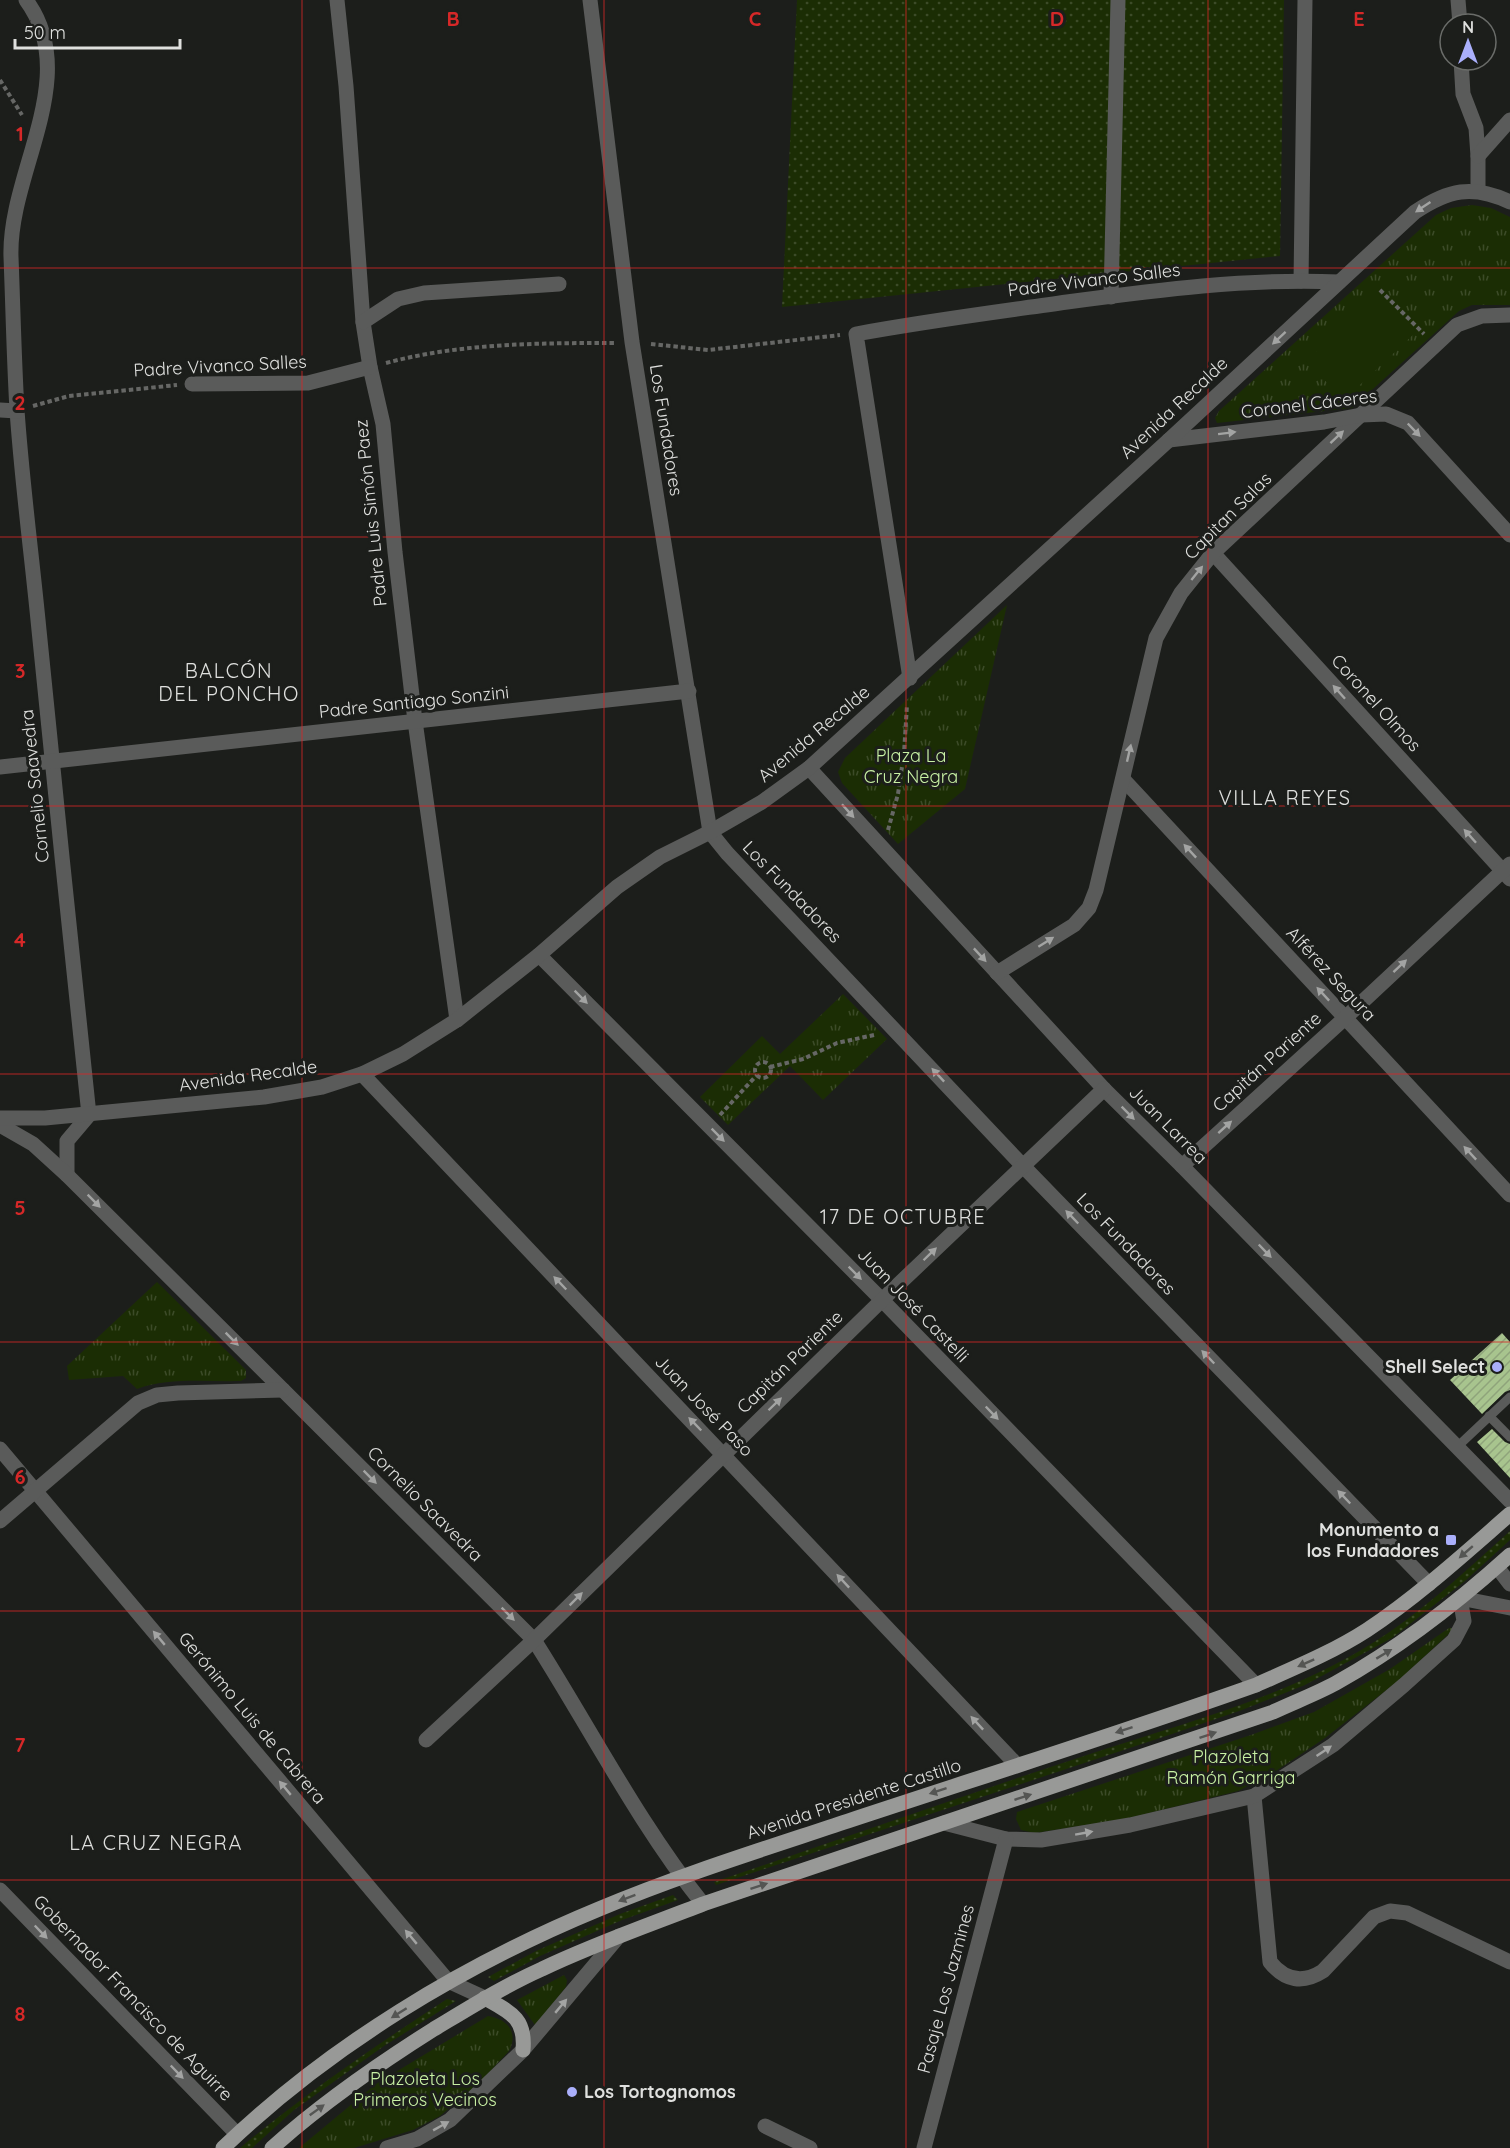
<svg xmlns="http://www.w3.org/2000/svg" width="1510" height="2148" font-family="Quicksand,sans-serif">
<defs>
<pattern id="grass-dots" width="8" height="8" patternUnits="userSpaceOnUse" patternTransform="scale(1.5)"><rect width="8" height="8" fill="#1b2d04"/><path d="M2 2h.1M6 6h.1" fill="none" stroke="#3c4b28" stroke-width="1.8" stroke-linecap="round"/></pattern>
<pattern id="park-tufts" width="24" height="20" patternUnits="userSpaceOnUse" patternTransform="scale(1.5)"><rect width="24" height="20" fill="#1b2d04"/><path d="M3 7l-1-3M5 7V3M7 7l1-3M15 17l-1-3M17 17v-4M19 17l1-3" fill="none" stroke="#3c4b28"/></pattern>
<pattern id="building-hatch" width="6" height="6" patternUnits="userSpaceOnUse" patternTransform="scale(1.5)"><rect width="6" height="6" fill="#a8c48e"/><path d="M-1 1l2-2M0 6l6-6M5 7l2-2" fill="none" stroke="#8fa47b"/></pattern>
</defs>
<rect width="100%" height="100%" fill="#1c1e1b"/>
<g fill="url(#grass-dots)">
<polygon points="797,0 1284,0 1280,256 782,307"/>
<path d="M1510,1531v9l-45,41 -73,57 -87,47 -63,25 -70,24 -456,151 -2,-3c124,-42 248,-86 373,-127 102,-34 212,-61 301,-122 44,-30 83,-67 122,-102z"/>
<polygon points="673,1895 678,1900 622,1920 540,1956 494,1981 488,1977 536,1951 620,1914"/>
<path d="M447,1999l9,2 -72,45 -90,64 -42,38h-12c66,-55 135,-102 207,-149z"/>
</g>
<g fill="url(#park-tufts)">
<polygon points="1472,205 1491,208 1510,217 1510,305 1472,305 1459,311 1352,408 1217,423 1215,418 1219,411 1436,215 1451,208"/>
<polygon points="1007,605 965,789 898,844 842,783 838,772 845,758"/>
<polygon points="843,994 887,1039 823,1100 790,1066 728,1125 700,1097 762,1036 780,1054"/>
<path d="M157,1282l89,88v8l-5,3c-35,1 -72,-4 -104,8l-14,-13 -54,4 -2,-14z"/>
<polygon points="1449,1628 1455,1628 1398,1681 1325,1738 1270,1775 1238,1791 1129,1818 1035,1833 1021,1830 1016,1819 1017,1812 1251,1735 1314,1712 1390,1669"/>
<polygon points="564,1975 567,1980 566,1987 535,2025 517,2000"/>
<path d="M488,2016c19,3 31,16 21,35l-29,31 -40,34 -27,14 -59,18h-55l77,-64z"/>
</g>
<polygon fill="#1b2d04" points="1378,293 1416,332 1344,400 1306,361"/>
<g fill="url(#building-hatch)">
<polygon points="1502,1333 1510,1342 1510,1390 1505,1392 1482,1414 1450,1380"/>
<polygon points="1492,1429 1505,1442 1510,1444 1510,1478 1477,1442"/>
</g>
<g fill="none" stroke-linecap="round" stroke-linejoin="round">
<g stroke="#666765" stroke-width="4" stroke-dasharray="4.5 3" stroke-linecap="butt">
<polyline points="0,80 22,115"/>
<polyline points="1380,290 1424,334"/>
<polyline points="651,344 708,350 840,335"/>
<path d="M386,363c75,-20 153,-20 230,-20"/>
<polyline points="33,406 69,396 177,385"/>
<polyline points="888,830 898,794 904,753 907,705"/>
<circle cx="763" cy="1070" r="8"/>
<polyline points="770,1067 803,1059 837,1043 874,1035"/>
<polyline points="720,1115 757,1075"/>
</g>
<g stroke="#5a5b5a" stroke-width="9">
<polyline points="1489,1416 1510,1437"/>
<polyline points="1457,1447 1510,1397"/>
</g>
<g stroke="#5a5b5a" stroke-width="15">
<path d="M26,0c57,77 -18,173 -15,257 2,51 3,102 6,153 5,73 15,147 22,220 16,162 33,323 50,485l-22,26v34"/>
<polyline points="337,0 346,86 363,322 370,367 383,424 395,552 415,721 457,1020"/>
<polyline points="590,0 632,342 710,832 727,853 1023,1166 1429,1584"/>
<polyline points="1458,0 1460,24"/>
<polyline points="1461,60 1463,94 1476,128 1478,156 1478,191"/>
<polyline points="1478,156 1510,120"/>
<polyline points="1301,281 1305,0"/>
<polyline points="1111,297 1118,0"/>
<polyline points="363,322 398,299 424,293 559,284"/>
<polyline points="192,384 308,383 370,367"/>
<polyline points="0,410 17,411"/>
<polyline points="1213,553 1510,879"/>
<path d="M910,678l-54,-344c70,-13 141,-22 211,-32 90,-12 181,-24 272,-20"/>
<polyline points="0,767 689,691"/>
<polyline points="809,768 1104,1089 1182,1166 1510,1501"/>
<polyline points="1123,779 1510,1195"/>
<polyline points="539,955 882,1300 1256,1685"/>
<polyline points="997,973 1074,925 1089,908 1096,890 1156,638 1181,593 1213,553 1457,325 1482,316 1510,315"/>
<polyline points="362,1074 1017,1765"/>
<path d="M0,1125l33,19 34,31 467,465c56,88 105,184 169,264"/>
<polyline points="1182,1166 1345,1018 1510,864"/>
<polyline points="0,1449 448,1981 485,1998"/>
<polyline points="0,1521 138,1403 157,1395 178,1393 283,1390"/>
<polyline points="1497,1567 1510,1584"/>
<polyline points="426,1740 534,1640 882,1300 1104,1089"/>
<path d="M1254,1796l16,166c15,19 33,22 53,9l51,-54 16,-6 17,2 103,49"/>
<polyline points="944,1823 1006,1839 1041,1840 1130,1825 1254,1796 1333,1745 1404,1685 1454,1640 1464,1621 1460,1598 1510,1608"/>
<polyline points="0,1890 237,2134"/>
<polyline points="765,2126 810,2148"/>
<polyline points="387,2148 417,2139 450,2120 523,2050 619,1936"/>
<polyline points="924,2148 1006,1839"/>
</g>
<g stroke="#5a5b5a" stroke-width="15">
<polyline points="1169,440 1324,422 1361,415 1386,414 1408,423 1510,535"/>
<path d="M0,1118h45l219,-21 58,-10 40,-13 41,-20 54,-34 82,-65 78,-68 43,-30 50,-25 52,-30 47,-34 360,-328 246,-228c33,-22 57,-28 95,-10"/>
</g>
<g stroke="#989997" stroke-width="15">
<path d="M485,1998c25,14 41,20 38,52"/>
<path d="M223,2148c106,-102 240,-183 376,-239 81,-34 165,-60 249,-88 136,-45 273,-88 408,-136 38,-17 77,-33 111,-55 51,-34 97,-76 143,-116"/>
<path d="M272,2148c50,-45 105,-83 162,-119 35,-21 70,-43 108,-60 52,-25 107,-44 161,-65l570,-192c21,-10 43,-18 63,-29 63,-35 121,-80 174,-128"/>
</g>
</g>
<defs><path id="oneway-solid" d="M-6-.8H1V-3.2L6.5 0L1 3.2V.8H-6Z" transform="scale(1.5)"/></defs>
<g fill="#a3a4a3">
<use href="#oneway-solid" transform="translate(1423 207) rotate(146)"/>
<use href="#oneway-solid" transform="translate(1279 338) rotate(137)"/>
<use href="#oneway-solid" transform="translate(1414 430) rotate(46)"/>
<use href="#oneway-solid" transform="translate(1227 433) rotate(-7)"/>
<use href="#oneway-solid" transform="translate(1337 437) rotate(-43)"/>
<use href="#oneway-solid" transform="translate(1197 573) rotate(-51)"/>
<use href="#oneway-solid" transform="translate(1339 692) rotate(-132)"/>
<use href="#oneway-solid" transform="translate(1129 753) rotate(-77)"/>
<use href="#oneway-solid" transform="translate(848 811) rotate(48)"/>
<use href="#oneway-solid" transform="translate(1470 836) rotate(-132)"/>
<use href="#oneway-solid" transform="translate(1190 851) rotate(-133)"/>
<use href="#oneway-solid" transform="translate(1046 942) rotate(-32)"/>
<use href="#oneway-solid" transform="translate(980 955) rotate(47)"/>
<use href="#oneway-solid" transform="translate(1400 966) rotate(-43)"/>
<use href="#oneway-solid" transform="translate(1323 994) rotate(-133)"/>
<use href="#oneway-solid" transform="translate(581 997) rotate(45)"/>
<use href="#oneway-solid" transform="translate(938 1075) rotate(-133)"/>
<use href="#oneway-solid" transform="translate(1128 1113) rotate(45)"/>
<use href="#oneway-solid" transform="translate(1225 1127) rotate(-42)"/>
<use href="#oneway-solid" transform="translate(718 1135) rotate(45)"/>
<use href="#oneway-solid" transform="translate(1470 1153) rotate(-133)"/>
<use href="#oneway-solid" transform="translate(94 1201) rotate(45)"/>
<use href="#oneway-solid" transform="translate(1072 1217) rotate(-134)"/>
<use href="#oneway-solid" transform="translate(1265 1251) rotate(46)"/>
<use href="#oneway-solid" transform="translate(930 1254) rotate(-44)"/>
<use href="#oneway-solid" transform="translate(855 1273) rotate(45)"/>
<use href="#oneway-solid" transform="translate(560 1283) rotate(-134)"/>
<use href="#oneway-solid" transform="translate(232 1339) rotate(45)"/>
<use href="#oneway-solid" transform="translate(1208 1357) rotate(-134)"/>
<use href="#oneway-solid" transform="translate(775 1404) rotate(-44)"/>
<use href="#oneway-solid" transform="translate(992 1413) rotate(46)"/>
<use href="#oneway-solid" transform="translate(695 1424) rotate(-134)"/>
<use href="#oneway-solid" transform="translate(370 1477) rotate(45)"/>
<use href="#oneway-solid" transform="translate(1344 1497) rotate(-134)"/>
<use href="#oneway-solid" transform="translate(843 1581) rotate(-133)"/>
<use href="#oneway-solid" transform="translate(576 1599) rotate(-45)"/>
<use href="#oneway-solid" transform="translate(508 1614) rotate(45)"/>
<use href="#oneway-solid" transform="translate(159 1638) rotate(-130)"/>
<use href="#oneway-solid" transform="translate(977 1723) rotate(-133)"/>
<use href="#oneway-solid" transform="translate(1324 1751) rotate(-34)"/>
<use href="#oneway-solid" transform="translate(285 1788) rotate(-130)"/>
<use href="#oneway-solid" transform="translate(1084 1833) rotate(-10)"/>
<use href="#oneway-solid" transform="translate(41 1932) rotate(46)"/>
<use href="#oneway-solid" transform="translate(411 1937) rotate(-130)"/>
<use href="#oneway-solid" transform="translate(561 2006) rotate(-50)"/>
<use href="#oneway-solid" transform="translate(177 2072) rotate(46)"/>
<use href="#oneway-solid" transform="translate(441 2126) rotate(-29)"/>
</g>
<g fill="#545553">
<use href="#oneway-solid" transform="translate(1466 1552) rotate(139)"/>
<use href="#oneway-solid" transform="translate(1384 1654) rotate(-31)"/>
<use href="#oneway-solid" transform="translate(1306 1663) rotate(156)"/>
<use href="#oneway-solid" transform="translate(1124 1730) rotate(162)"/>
<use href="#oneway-solid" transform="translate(1208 1735) rotate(-19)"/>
<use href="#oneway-solid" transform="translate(938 1791) rotate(162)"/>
<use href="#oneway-solid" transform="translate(1023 1797) rotate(-18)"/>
<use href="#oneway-solid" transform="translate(759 1886) rotate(-18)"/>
<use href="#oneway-solid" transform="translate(627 1898) rotate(159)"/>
<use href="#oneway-solid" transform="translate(399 2013) rotate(148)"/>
<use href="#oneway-solid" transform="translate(317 2110) rotate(-36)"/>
</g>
<path fill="none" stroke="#d62828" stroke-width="1.5" stroke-opacity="0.55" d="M302,0v2148M604,0v2148M906,0v2148M1208,0v2148M0,268h1510M0,537h1510M0,806h1510M0,1074h1510M0,1342h1510M0,1611h1510M0,1880h1510"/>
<g fill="#aaaffb" stroke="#1c1e1b" stroke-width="2">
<circle cx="1497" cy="1367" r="6"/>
<rect x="1445" y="1534" width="12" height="12" rx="3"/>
<circle cx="572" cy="2092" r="6"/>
</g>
<g text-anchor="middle" stroke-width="6" stroke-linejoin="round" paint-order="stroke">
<g font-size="18" fill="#dfe0de" stroke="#1c1e1b">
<text transform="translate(1094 280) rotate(-7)" y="6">Padre Vivanco Salles</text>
<text transform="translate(220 366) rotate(-3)" y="6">Padre Vivanco Salles</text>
<text transform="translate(1309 404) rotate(-7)" y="6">Coronel Cáceres</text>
<text transform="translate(1174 408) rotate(-43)" y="6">Avenida Recalde</text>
<text transform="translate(666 430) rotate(81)" y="6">Los Fundadores</text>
<text transform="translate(371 513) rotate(-96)" y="6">Padre Luis Simón Paez</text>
<text transform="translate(1228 516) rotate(-45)" y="6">Capitan Salas</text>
<text transform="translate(414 702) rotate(-6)" y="6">Padre Santiago Sonzini</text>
<text transform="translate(1376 703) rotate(48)" y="6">Coronel Olmos</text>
<text transform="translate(814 734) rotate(-40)" y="6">Avenida Recalde</text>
<text transform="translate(35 786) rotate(-96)" y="6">Cornelio Saavedra</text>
<text transform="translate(792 892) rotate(46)" y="6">Los Fundadores</text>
<text transform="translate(1331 974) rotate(47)" y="6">Alférez Segura</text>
<text transform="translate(1267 1062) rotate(-42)" y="6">Capitán Pariente</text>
<text transform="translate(248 1076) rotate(-8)" y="6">Avenida Recalde</text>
<text transform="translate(1168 1125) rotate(45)" y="6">Juan Larrea</text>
<text transform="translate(1126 1244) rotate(46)" y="6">Los Fundadores</text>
<text transform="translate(913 1305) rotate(46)" y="6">Juan José Castelli</text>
<text transform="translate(790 1362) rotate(-44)" y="6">Capitán Pariente</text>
<text transform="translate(704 1406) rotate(46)" y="6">Juan José Paso</text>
<text transform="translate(425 1504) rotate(45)" y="6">Cornelio Saavedra</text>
<text transform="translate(252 1718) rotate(50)" y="6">Gerónimo Luis de Cabrera</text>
<text transform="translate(854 1799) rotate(-18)" y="6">Avenida Presidente Castillo</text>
<text transform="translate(946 1989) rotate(-75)" y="6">Pasaje Los Jazmines</text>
<text transform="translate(133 1998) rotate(46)" y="6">Gobernador Francisco de Aguirre</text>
</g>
<g font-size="18" fill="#c8f1a4" stroke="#1c1e1b">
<text x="911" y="762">Plaza La<tspan x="911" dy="21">Cruz Negra</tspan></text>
<text x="1231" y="1763">Plazoleta<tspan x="1231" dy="21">Ramón Garriga</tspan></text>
<text x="425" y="2085">Plazoleta Los<tspan x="425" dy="21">Primeros Vecinos</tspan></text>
</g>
<g font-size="18" font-weight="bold" fill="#dfe0de" stroke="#1c1e1b" text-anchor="end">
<text x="1485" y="1373">Shell Select</text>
<text x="1439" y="1536">Monumento a<tspan x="1439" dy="21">los Fundadores</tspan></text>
<text x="584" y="2098" text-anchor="start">Los Tortognomos</text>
</g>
<g font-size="20" letter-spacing="1.5" fill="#dfe0de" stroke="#1c1e1b">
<text x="229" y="678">BALCÓN<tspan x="229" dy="23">DEL PONCHO</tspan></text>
<text x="1285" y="805">VILLA REYES</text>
<text x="903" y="1224">17 DE OCTUBRE</text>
<text x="156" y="1850">LA CRUZ NEGRA</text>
</g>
</g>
<g font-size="20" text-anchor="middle" font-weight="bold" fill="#d62828" stroke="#1c1e1b" stroke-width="6" stroke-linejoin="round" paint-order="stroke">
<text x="453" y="26">B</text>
<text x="755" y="26">C</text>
<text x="1057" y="26">D</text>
<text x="1359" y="26">E</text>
<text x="20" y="141">1</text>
<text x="20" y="410">2</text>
<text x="20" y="678">3</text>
<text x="20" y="947">4</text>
<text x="20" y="1215">5</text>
<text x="20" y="1484">6</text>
<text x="20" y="1752">7</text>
<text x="20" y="2021">8</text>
</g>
<g transform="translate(1468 42)"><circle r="28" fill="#1c1e1b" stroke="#6a6c69" stroke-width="1.5"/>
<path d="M0-4.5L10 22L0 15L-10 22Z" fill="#aaaffb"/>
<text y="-9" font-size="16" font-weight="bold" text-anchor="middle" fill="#dfe0de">N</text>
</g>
<path d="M15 39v9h165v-9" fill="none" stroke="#dfe0de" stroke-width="3"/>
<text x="24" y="39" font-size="18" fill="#dfe0de" stroke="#1c1e1b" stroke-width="4.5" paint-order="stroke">50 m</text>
</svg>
